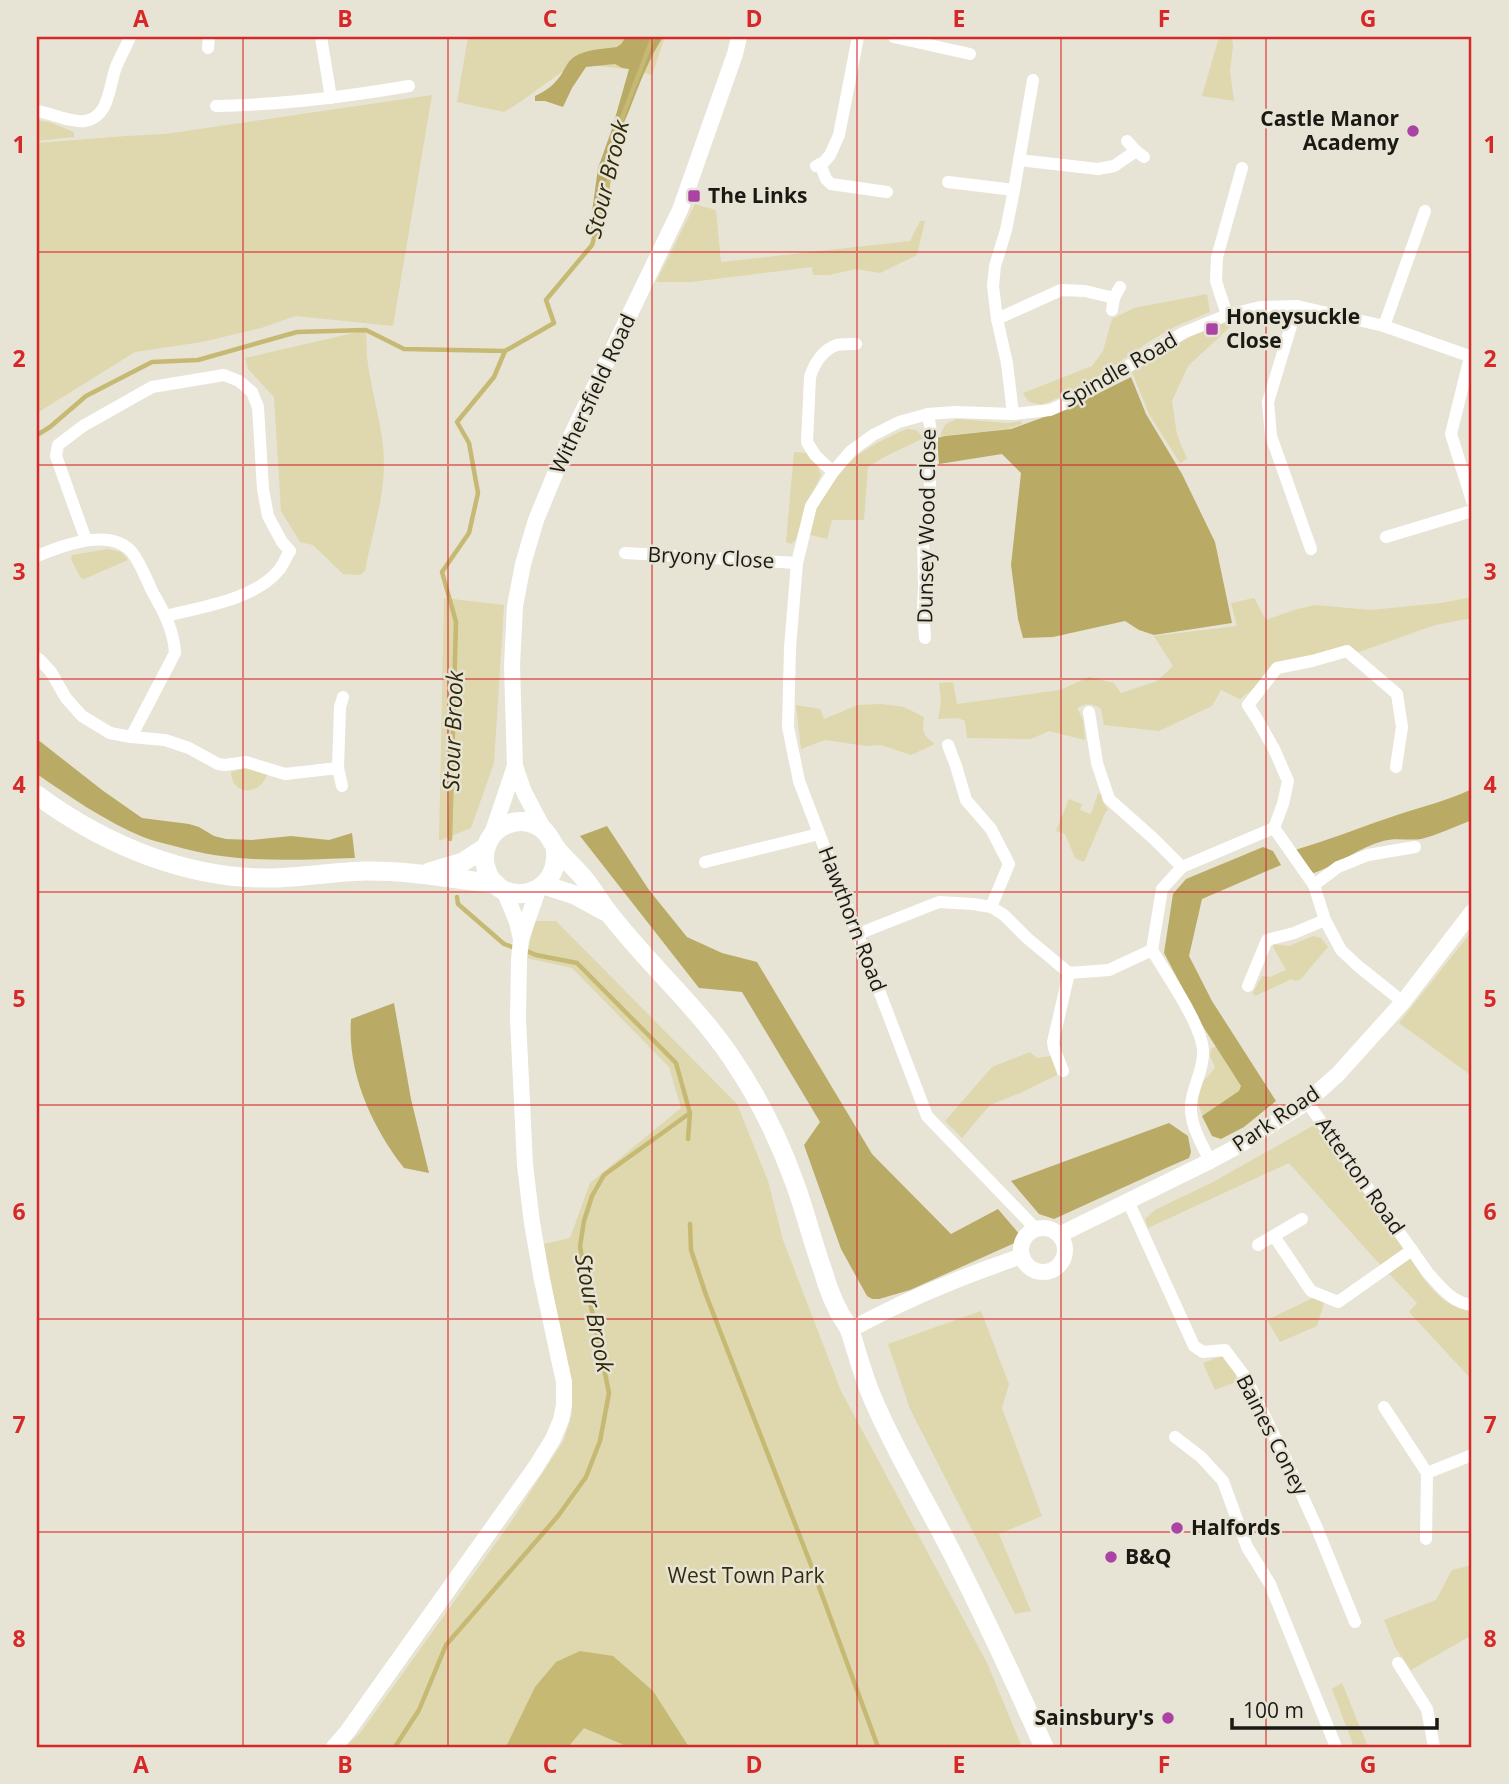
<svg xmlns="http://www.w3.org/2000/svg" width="1509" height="1784" font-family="'Open Sans',sans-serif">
<rect width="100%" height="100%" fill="#e7e4d5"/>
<g fill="#dfd7ad">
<polygon points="468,37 665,37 652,75 629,69 573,64 520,102 504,112 457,102"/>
<polygon points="1219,37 1232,37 1233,46 1230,71 1234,101 1202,96"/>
<polygon points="432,95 393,326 296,316 261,328 202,342 135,352 37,413 37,143 126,136 165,134"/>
<polygon points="37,120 49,122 74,132 74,137 37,141"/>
<polygon points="695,204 716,210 721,262 910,241 920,221 925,221 917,255 880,273 856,269 829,275 813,275 812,267 691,282 656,282"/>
<polygon points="1207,294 1210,312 1176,326 1150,341 1093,380 1060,397 1042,405 1029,402 1023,393 1092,366 1103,351 1112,319 1134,308"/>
<polygon points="1225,322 1231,326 1188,366 1172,401 1177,435 1187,459 1180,463 1149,414 1132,372 1191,336"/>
<path d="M366,330c1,9 0,18 1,27 4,36 17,71 17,107 0,37 -13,72 -19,107l-5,4 -17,-1 -30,-29 -13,-3 -19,-31 -7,-114 -26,-28 -3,-11z"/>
<path d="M957,419l51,4 13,-2 1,3 -15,5 -67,7c5,-12 4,-12 17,-17z"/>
<path d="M907,429l9,1 8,8 -38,18 -18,11 -4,53h-32l-5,19 -20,-5c3,-9 5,-18 9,-27 17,-41 52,-62 91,-78z"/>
<polygon points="794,452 806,453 818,467 821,475 806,507 796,540 791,544 786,542"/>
<polygon points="108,549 121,552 128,560 84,579 80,577 71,559 72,555"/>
<path d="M1472,597v21l-37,7 -76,27 -18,-4 -69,26 -32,25 -19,-9 -9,16 -53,25 -55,-6 -3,-16c-9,-6 -14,-6 -24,-1l6,12 2,20 -36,-9 -18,8 -64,-1 -2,-17 -7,-3 -20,1 3,-17 -2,-19 14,-1 4,22 103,-14 29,-13 25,6 7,10 36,-12 16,-15 -19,-30 83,-10 -6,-23 23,-5 12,22 28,-10 21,-5 56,5 70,-7z"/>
<polygon points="444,598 504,605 494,763 471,828 439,841"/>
<path d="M881,704l23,3 20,10c-2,14 -1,19 11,27l-24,11 -30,-10 -15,1 -41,-6 -24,9 -5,-44 24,4 4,10 34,-14z"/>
<path d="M249,767l9,2 9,6c-8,21 -35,21 -36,-3z"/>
<polygon points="1098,793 1103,794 1102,800 1108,810 1105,813 1084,862 1075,858 1065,834 1056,831 1069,799 1082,804 1080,810 1091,814"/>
<polygon points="535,921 556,921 737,1104 768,1181 783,1240 841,1391 987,1663 1022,1747 345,1747 361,1732 511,1522 564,1440 572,1414 571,1390 544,1244 570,1238 590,1183 681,1108 669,1067 572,968 526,958"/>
<polygon points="1472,931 1472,1076 1399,1023"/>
<polygon points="1313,936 1321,938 1328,947 1300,980 1294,981 1292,979 1255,996 1253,993 1262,976 1270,977 1286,970 1273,947 1273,944 1289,946"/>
<path d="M1216,1046l30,45 -42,28c-5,-11 -9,-23 -3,-34 3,-7 10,-10 14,-18l-5,-11 1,-7z"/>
<polygon points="1030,1052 1037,1058 1051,1056 1057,1075 1020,1093 990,1105 962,1138 945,1121 992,1067"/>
<path d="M1316,1124c26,35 53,69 77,105 14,21 24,45 42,63 10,11 23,17 37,19v69l-63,-68 8,-9 -42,-44 -86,-96 -141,65 -3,-9 10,-9 58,-28z"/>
<polygon points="1317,1296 1325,1300 1317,1326 1280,1342 1267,1320"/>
<polygon points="981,1311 1009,1384 1002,1408 1042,1516 999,1534 1031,1611 1015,1614 910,1409 888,1344"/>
<polygon points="1222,1356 1236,1374 1236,1382 1215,1390 1203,1363"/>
<polygon points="1472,1565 1472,1635 1411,1670 1395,1647 1384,1620 1436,1600 1452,1570"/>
<polygon points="1342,1683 1368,1747 1354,1747 1332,1689"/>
</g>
<g fill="#b9ab66">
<path d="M626,37h37c-15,23 -24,48 -34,74 -8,18 -16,38 -19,57 -4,24 -2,48 -10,70l-4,-4 -5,-2 1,-20 6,-44 14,-39 17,-60 -7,-1 -7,-4 -29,3 -14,21 -9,19 -18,-6h-10v-5c11,-5 19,-11 26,-21 4,-6 6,-13 13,-18 13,-8 29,-8 43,-10l4,-3z"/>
<polygon points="1131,377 1146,414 1182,474 1215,542 1232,623 1154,635 1139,630 1125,621 1053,637 1023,638 1018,619 1011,565 1021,473 1002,454 939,464 937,438 945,436 1011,429 1069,408"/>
<path d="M37,739l65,51 40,28 47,6 10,3 15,9 12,3 26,1 39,-4 38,4 23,-7 3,25c-64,2 -119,6 -181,-12 -10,-3 -21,-5 -31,-9 -38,-16 -73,-40 -106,-63z"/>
<path d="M1472,789v31c-16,6 -34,15 -51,19 -13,2 -25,-2 -38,2 -25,7 -45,24 -69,32l-5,-2 -14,-21c34,-10 66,-23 99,-34 26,-9 53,-15 78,-27z"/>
<polygon points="607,826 649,890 687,937 722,953 757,962 872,1154 951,1234 998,1209 1021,1236 1019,1241 910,1290 879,1299 872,1299 867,1296 841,1249 804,1145 820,1122 742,992 699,988 580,836"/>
<polygon points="1263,847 1273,851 1281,865 1202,899 1189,956 1212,1001 1276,1101 1244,1127 1221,1139 1212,1136 1202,1116 1239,1091 1241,1086 1202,1025 1164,953 1173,894 1186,879"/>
<path d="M394,1003l17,96 18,74 -25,-5c-32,-41 -57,-95 -53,-149z"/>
<polygon points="1169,1123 1188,1136 1191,1152 1189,1158 1166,1168 1054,1219 1039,1214 1011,1181"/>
</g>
<polygon fill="#c6b973" points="580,1651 613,1656 653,1691 689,1747 625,1747 624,1745 584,1728 568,1747 506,1747 535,1687 556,1662"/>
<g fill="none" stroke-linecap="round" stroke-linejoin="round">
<g stroke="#c6b973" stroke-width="4.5">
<polyline points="37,435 50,427 86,396 152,362 198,360 297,332 366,330 404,349 505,351"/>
<polyline points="450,839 456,622 442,572 469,533 478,493 469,443 457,422 494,377 505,351 554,323 546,300 592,245 607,194 612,144 653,37"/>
<polyline points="457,897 458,904 504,944 515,948"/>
<polyline points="688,1139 690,1113"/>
<polyline points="690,1224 691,1250 706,1295 811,1565 878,1747"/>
<polyline points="395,1747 419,1710 446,1645 558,1516 586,1477 600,1441 609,1393 586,1282 580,1246 584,1221 592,1196 604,1175 690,1113 676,1063 577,963 536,955 524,950"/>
</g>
<g stroke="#fff" stroke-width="12">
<polyline points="321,37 331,98"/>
<polyline points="894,37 970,54"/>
<polyline points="208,48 209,37"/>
<path d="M216,106c65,-1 129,-9 193,-20"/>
<path d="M37,111c14,2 35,12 48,10 25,-4 24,-36 31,-54 4,-10 10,-20 14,-30"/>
<polyline points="1127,141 1136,151 1144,157"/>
<polyline points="1019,160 1098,169 1114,166 1136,151"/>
<polyline points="820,164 826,179 831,184 887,192"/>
<polyline points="816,166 824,162 830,155 839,135 858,37"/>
<polyline points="948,182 1014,190"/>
<polyline points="1297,306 1268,402 1271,436 1311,549"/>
<polyline points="1112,310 1114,298 1120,287"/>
<polyline points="1227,315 1216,281 1217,257 1242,168"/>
<polyline points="997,319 1061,290 1085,291 1114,298"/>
<polyline points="1384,326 1425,211"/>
<polyline points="1470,357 1451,434 1472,501"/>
<polyline points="1013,414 1007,363 997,319 993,286 995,266 1006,230 1014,190 1033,80"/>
<path d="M833,472l-18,-17 -8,-13 3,-65c4,-13 13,-28 27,-32 6,-1 13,-1 19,-1"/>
<polyline points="1386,537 1472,511"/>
<path d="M86,540l-30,-84 2,-11 25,-19 69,-39 72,-12 15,6 13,11 6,15 5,82 5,27 14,26 8,9c-4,6 -7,14 -11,19 -25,30 -77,37 -113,46"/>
<polyline points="625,553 797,563"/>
<path d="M37,556c24,-10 70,-28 93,-6 9,9 17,31 23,43 11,19 21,38 22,60l-44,84"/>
<polyline points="925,638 923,609 924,587 923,537 929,506 932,437 928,414"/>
<polyline points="37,658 40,660 51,672 66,698 82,716 110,733 131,737 165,740 189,748 218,764 225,765 246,762 285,774 338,768 342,786"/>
<polyline points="1089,712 1097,763 1109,799 1154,839 1182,867"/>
<polyline points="948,745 956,766 966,800 991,829 1009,864 991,907"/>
<polyline points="338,768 340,707 343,697"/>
<polyline points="1274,828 1283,804 1288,781 1274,749 1257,719 1248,705 1277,668 1312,661 1347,651 1397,694 1402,727 1396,767"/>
<polyline points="705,862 819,834"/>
<polyline points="1314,885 1338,867 1368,855 1415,847"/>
<path d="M858,934l81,-32 34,2 18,3 13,8 23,23 42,35 40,-3 43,-20c14,24 51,76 51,102 1,18 -11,35 -12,53 -1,21 11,39 19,56"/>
<polyline points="1152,950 1162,889 1182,867 1274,828 1314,885 1325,920 1341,950 1358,966 1403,1002"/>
<polyline points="1248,986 1267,940 1294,933 1325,920"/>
<polyline points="1063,1071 1054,1048 1053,1042 1069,973"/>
<path d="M1307,1102l121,171c13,14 24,30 44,32"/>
<polyline points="1128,1201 1194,1346 1203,1352 1225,1350 1246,1378 1286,1460 1316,1526 1355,1622"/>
<polyline points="1036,1229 927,1116 799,781 788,727 790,648 797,563 811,506 833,472 851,451 873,435 899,422 928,414 955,412 1013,414 1050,410 1071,401 1183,333 1227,315 1260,307 1297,306 1384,326 1472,357"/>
<polyline points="1274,1236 1311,1291 1338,1302 1412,1250"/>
<polyline points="1258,1245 1302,1219"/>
<polyline points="1384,1407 1427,1473"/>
<polyline points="1175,1437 1201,1457 1223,1481 1247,1547 1270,1584 1336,1747"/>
<polyline points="1426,1539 1427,1473 1472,1455"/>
<polyline points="1398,1663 1427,1709 1434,1747"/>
</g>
<g stroke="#fff" stroke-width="16">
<polyline points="544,830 524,792 515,766 512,665 515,606 523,564 536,520 569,440 680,210 735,54 739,37"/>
<polyline points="491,837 515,766"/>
<polyline points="504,890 517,922 521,939"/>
<circle cx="1043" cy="1250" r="22"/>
<polyline points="1059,1235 1210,1161 1238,1146 1307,1102 1338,1074 1403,1002 1472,912"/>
<path d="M850,1330c54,-30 113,-54 172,-74"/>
<polyline points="334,1747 347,1732 535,1468 553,1439 561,1420 564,1405 564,1382 542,1280 532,1223 525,1165 518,1019 519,960 521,939 538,890"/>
</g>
<g stroke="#fff" stroke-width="19">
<path d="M37,795c68,50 151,85 237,83 30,-1 60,-6 90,-7 44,-1 89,8 132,13"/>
<path d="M555,847c8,52 -58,63 -69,21 -4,-13 0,-27 9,-36 11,-10 27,-14 41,-7 11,5 14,14 20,23 9,12 21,21 30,33 8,10 14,21 22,31 38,50 87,92 123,145 26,38 47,80 63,124 11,29 18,60 29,90 4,14 9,28 16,41 4,8 10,14 12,22 8,25 14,49 25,72 21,48 49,94 73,141 34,66 65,133 95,200"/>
<polyline points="429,872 463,862 486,847"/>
<polyline points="544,885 575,895 604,911"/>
</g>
</g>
<path fill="none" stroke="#d62828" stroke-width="2" stroke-opacity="0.55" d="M243,37v1710M448,37v1710M652,37v1710M857,37v1710M1061,37v1710M1266,37v1710M37,252h1435M37,465h1435M37,679h1435M37,892h1435M37,1105h1435M37,1319h1435M37,1532h1435"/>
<g fill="#ab43a5" stroke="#e7e4d5" stroke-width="2.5">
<circle cx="1413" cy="131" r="7"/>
<rect x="687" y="189" width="14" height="14" rx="3.5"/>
<rect x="1205" y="322" width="14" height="14" rx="3.5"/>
<circle cx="1177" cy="1528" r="7"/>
<circle cx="1111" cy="1557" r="7"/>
<circle cx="1168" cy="1718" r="7"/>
</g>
<g text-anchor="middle" stroke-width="5" stroke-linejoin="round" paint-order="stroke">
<g font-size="21" font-weight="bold" fill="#1a1913" stroke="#e7e4d5" text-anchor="start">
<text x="1399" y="126" text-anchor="end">Castle Manor<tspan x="1399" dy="24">Academy</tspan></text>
<text x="708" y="203">The Links</text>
<text x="1226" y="324">Honeysuckle<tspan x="1226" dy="24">Close</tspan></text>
<text x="1191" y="1535">Halfords</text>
<text x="1125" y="1564">B&amp;Q</text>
<text x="1154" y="1725" text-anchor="end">Sainsbury's</text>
</g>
<g font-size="21" fill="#1a1913" stroke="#e7e4d5">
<text transform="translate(1120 370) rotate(-30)" y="7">Spindle Road</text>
<text transform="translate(593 394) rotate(-65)" y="7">Withersfield Road</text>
<text transform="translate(927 526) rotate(-89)" y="7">Dunsey Wood Close</text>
<text transform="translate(711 558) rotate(3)" y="7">Bryony Close</text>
<text transform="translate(852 919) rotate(69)" y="7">Hawthorn Road</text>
<text transform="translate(1276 1119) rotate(-34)" y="7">Park Road</text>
<text transform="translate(1360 1176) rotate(55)" y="7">Atterton Road</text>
<text transform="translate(1272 1435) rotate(63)" y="7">Baines Coney</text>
</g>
<g font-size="21" fill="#332d0d" stroke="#e7e4d5">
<text x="746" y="1583">West Town Park</text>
</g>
<g font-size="23" font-style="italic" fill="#302a0a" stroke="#e7e4d5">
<text transform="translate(607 179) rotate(-76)" y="8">Stour Brook</text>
<text transform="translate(453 731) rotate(-88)" y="8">Stour Brook</text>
<text transform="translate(594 1313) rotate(79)" y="8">Stour Brook</text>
</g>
</g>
<rect width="1509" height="1784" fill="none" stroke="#e7e4d5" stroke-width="77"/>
<path d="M1232 1718v10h205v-10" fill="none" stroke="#1a1913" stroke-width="3.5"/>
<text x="1243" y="1718" font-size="21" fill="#1a1913" stroke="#e7e4d5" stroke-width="5" paint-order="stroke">100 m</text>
<rect x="38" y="38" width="1432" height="1708" fill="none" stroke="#d62828" stroke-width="2.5"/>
<g font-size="23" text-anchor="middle" font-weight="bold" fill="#d62828">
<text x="141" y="27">A</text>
<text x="345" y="27">B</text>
<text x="550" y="27">C</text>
<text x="754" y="27">D</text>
<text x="959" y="27">E</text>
<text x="1164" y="27">F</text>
<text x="1368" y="27">G</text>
<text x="19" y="153">1</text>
<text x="1490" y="153">1</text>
<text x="19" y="367">2</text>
<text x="1490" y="367">2</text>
<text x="19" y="580">3</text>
<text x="1490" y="580">3</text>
<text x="19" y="793">4</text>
<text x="1490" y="793">4</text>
<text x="19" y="1007">5</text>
<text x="1490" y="1007">5</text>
<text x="19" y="1220">6</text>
<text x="1490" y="1220">6</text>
<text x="19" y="1433">7</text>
<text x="1490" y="1433">7</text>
<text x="19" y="1647">8</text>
<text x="1490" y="1647">8</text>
<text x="141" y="1773">A</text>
<text x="345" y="1773">B</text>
<text x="550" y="1773">C</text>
<text x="754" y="1773">D</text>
<text x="959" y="1773">E</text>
<text x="1164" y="1773">F</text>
<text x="1368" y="1773">G</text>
</g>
</svg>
